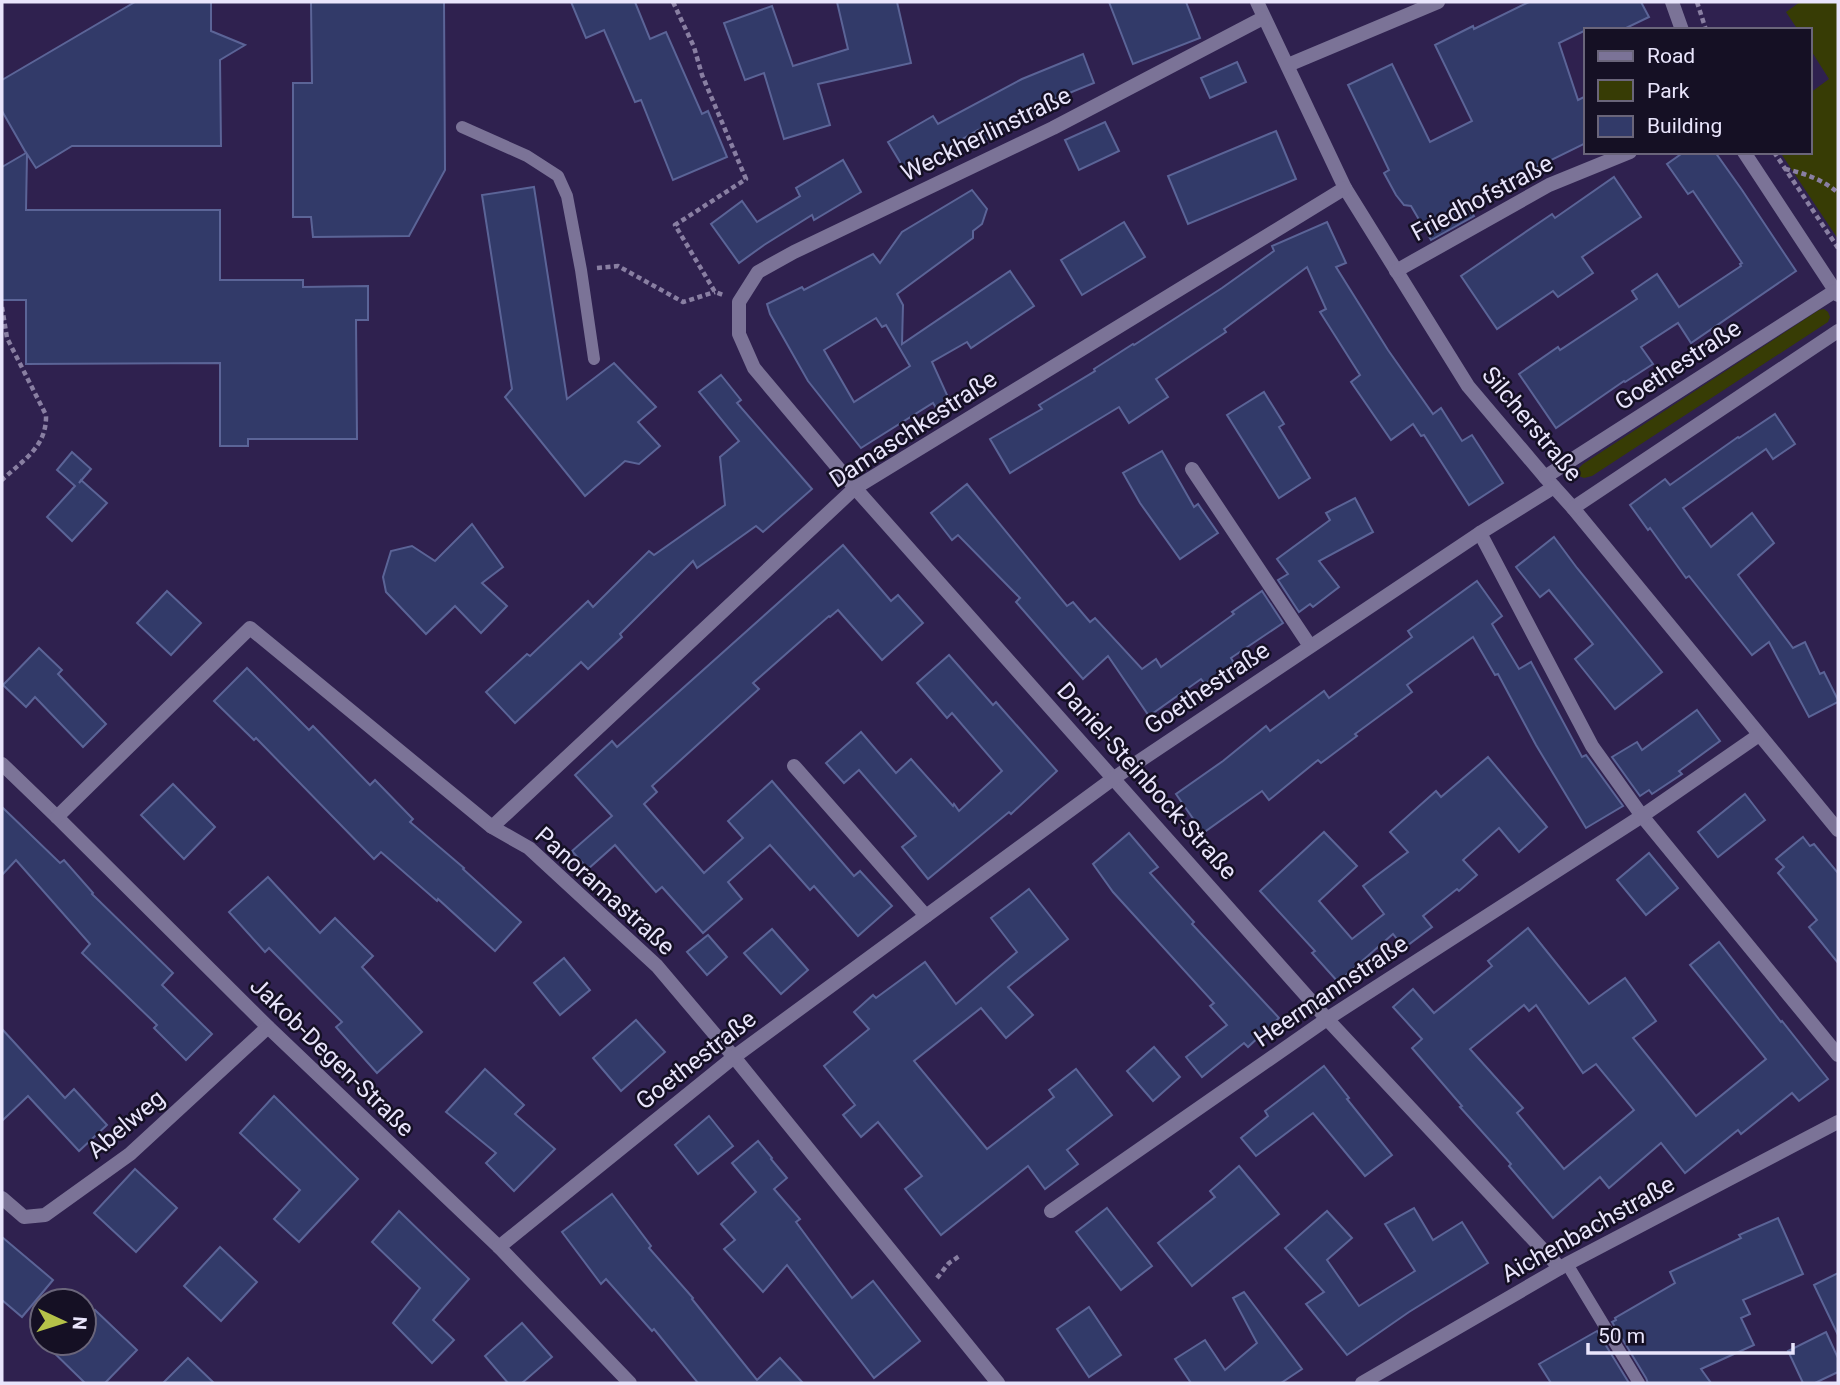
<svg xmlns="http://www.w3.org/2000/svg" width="1840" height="1385" font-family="Roboto,sans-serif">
<rect width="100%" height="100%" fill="#2f214f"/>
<g fill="#373c05">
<polygon points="1800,2 1838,2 1838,239 1780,152 1810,152 1810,93 1829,79 1810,49 1810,30 1798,30 1786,12"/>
<polygon points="1824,309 1828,312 1830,317 1828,322 1592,476 1584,478 1579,476 1578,469 1583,464 1819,310"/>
</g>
<g fill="#323a69" stroke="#5b6497" stroke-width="2" fill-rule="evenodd">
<polygon points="135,2 211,2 211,31 245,45 220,60 221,146 72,146 36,168 27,154 26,210 220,210 220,280 303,280 303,287 368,286 368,320 356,320 357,439 248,439 248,446 220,446 220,363 26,364 26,300 2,300 2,167 26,153 2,111 2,80"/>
<polygon points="311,2 444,2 445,170 409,236 313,237 311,217 293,217 293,83 312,83"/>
<polygon points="571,2 635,2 650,39 666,32 702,114 708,111 727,157 673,180 641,100 635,102 604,30 586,38"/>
<polygon points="837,2 897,2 911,63 818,84 830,125 784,139 764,73 745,80 724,23 772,6 793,66 848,49"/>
<polygon points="1109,2 1186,2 1200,38 1133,64"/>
<polygon points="1529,2 1641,2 1649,17 1622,30 1586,30 1559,43 1578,100 1586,96 1586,143 1466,202 1474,216 1431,240 1411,206 1404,205 1396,195 1384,173 1389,170 1348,85 1392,64 1430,142 1472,121 1435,45 1473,26 1474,29"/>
<polygon points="1083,54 1094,83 1030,109 1033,114 983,141 978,130 906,172 888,142 933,116 938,124 1022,79"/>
<polygon points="1237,62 1246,82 1210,98 1201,78"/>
<polygon points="1105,122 1119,151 1079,170 1065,140"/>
<polygon points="1276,131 1296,179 1188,224 1168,176"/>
<polygon points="1684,152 1715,152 1742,190 1796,271 1691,343 1678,323 1641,347 1653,364 1625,382 1624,381 1556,428 1519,374 1558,347 1560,350 1637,299 1632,291 1657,274 1679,307 1741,266 1740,264 1742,263 1693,191 1688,194 1667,164"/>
<polygon points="843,160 861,192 814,220 812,215 764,245 739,263 711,224 742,201 757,222 800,196 796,188"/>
<polygon points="1614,177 1641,217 1582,257 1593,273 1558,297 1553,291 1497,329 1461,276 1552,214 1555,218"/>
<polygon points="534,187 567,399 614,363 656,407 638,422 660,446 639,464 625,461 585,496 505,397 512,389 482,195"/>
<path d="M972,190l15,19 -5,15 -9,7v7l-76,56 6,11 -1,39 108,-73 24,35 -63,42 -4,-6 -35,20 20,44 -13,7 -6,-10 -72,45 -53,-67 -38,-67 -3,-10 35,-17 2,3 69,-36 7,9 22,-31zM876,318l6,9 4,-2 24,41 -56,36 -30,-52z"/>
<polygon points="1124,222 1145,257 1082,295 1061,260"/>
<polygon points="1327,222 1346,263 1336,267 1388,350 1433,414 1441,408 1462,441 1472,435 1503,483 1469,505 1424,435 1421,436 1413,424 1391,440 1351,382 1360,375 1320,312 1326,309 1307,267 1224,329 1226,332 1156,379 1168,397 1129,423 1119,407 1010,473 990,439 1042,409 1039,405 1095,371 1094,369 1133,344 1134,345 1222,288 1274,251 1272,246"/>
<polygon points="721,375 741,400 737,403 812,489 763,532 756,526 697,568 693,561 620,634 622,637 588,669 581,662 515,723 486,692 527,654 530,656 588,601 593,607 649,551 654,555 725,505 720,457 739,441 699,392"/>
<polygon points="1264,392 1284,424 1279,427 1310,478 1279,498 1227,415"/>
<polygon points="1775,414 1795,444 1773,459 1766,449 1683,508 1711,547 1752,513 1774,543 1738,575 1793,648 1805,642 1820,674 1824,672 1838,700 1838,702 1809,717 1769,642 1752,655 1689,576 1686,578 1650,528 1648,530 1630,505 1665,479 1670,485 1738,437 1739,438"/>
<polygon points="1162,451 1194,507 1198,504 1218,533 1180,559 1140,503 1123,473"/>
<polygon points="72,452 91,469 79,483 81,480 107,503 72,541 47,517 75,486 57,470"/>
<polygon points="967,484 1067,606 1073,602 1090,622 1095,618 1142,669 1156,659 1161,667 1234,614 1232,612 1262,591 1283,623 1231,658 1234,663 1205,684 1201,679 1149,716 1108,656 1083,679 1016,602 1020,598 958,535 952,540 931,513"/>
<polygon points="1355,498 1373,532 1319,561 1339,587 1313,607 1310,604 1299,612 1278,580 1288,574 1277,559 1330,520 1326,513"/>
<polygon points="472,524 503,567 482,583 507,606 481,633 455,606 426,634 386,592 383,577 391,551 412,546 435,561"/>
<polygon points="1554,537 1577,568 1662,672 1615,709 1575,659 1593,644 1549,590 1540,597 1516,567"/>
<polygon points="843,545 891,601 898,595 923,623 882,660 838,610 830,617 829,616 753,683 759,689 652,786 657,792 644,804 704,873 743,838 728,821 772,781 854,876 860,871 892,906 858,936 814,886 810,890 770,845 728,882 742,899 703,933 662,887 656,892 615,845 588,869 572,851 612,816 575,775 612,741 617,747"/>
<polygon points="1477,581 1502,616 1492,624 1519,669 1531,662 1582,757 1586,755 1623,806 1586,828 1536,745 1498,674 1495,675 1473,637 1407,685 1412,692 1355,734 1357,736 1321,763 1318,760 1269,800 1262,791 1203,833 1176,794 1223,761 1266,726 1270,731 1324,691 1329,698 1412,637 1408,631"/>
<polygon points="167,591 201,623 171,655 137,623"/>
<polygon points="39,648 62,670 58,674 106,724 83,747 35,697 26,707 3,685"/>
<polygon points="949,655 993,705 996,702 1057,771 1011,814 1009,812 928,879 902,847 916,836 859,770 844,783 826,763 861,732 896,773 911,759 953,806 954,804 959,811 1002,771 952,713 947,718 917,683"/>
<polygon points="247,668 309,730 313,726 370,785 375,780 413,819 410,822 464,868 463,869 521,922 495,951 438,899 437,901 381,852 374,859 256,738 254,740 214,701"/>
<polygon points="1697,710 1720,741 1679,771 1682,774 1652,794 1649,790 1640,796 1612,757 1637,742 1642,750"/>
<polygon points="1488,757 1547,827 1519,852 1499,828 1463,860 1477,875 1459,891 1457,889 1423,916 1432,927 1404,948 1393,934 1338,982 1312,953 1315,951 1260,891 1324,832 1357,866 1319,901 1352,939 1384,914 1363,886 1408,852 1390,832 1436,791 1441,797"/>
<polygon points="173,784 215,827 184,859 141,815"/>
<polygon points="1745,794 1765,820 1718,857 1698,832"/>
<polygon points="2,807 60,863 64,860 93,893 92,894 173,973 162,985 212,1034 186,1060 154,1028 157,1025 82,953 90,944 16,860 2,875"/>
<polygon points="1129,833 1158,867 1150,873 1194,922 1192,924 1279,1018 1248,1047 1244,1043 1202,1077 1186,1057 1227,1025 1210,1006 1214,1003 1113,892 1093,864"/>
<polygon points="1803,837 1810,846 1814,844 1838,873 1838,963 1809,927 1817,920 1778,873 1784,867 1776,859"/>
<polygon points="1649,853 1678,888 1646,915 1617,880"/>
<polygon points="268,877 320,933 335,918 373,956 362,967 422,1032 377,1073 336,1027 342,1022 269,948 265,952 229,912"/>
<polygon points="1029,889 1068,939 1008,987 1033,1015 1006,1038 981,1008 914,1061 987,1149 1054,1097 1049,1090 1076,1069 1112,1115 1067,1150 1078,1164 1045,1189 1028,1166 941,1235 905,1189 922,1176 878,1122 861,1137 843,1115 855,1105 824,1066 869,1029 854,1012 873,995 876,998 925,962 956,1004 1017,952 991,918"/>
<path d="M1528,928l61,76 36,-26 31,43 -23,17 63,78 70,-57 -76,-94 29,-23 62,80 1,-1 46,58 -29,22 -7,-8 -51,41 -3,-4 -53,43 -24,-30 -52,45 -9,-11 -47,41 -44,-52 2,-2 -51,-57 2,-1 -50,-58 10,-9 -29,-32 20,-18 21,24 58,-47 -4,-5zM1524,1005l5,6 7,-6 47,68 13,-9 38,46 -70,59 -47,-56 6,-5 -53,-59z"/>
<polygon points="772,929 808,970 781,994 744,953"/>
<polygon points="708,935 727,957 707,975 687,952"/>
<polygon points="564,958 590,990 560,1015 534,983"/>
<polygon points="636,1020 665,1052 621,1091 593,1058"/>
<polygon points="2,1029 65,1098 74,1089 107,1125 79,1151 28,1096 2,1121"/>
<polygon points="1154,1047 1180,1077 1153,1101 1127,1071"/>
<polygon points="1324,1066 1349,1098 1347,1099 1392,1155 1365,1176 1313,1113 1256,1156 1241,1138 1268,1116 1265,1111"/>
<polygon points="485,1069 524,1105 515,1114 555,1149 514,1191 486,1163 496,1153 446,1112"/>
<polygon points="274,1096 358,1179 299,1242 274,1219 300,1190 240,1133"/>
<polygon points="709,1116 733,1146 698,1174 675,1145"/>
<polygon points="758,1141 772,1158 771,1159 787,1178 774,1189 800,1219 796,1222 852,1298 873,1281 920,1341 874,1378 787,1265 763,1292 724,1249 735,1240 721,1224 756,1192 732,1163"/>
<polygon points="1239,1166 1279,1214 1192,1286 1158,1243 1215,1197 1210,1191"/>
<polygon points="135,1169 177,1208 136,1252 94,1213"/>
<polygon points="612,1194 651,1246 649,1248 693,1298 692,1299 757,1380 780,1358 803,1383 698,1383 654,1329 652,1331 606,1279 601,1284 562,1232"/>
<polygon points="1107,1208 1152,1266 1121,1290 1076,1232"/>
<polygon points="1414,1208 1433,1240 1462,1222 1488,1263 1409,1312 1347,1355 1306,1304 1324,1292 1285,1248 1327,1211 1352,1238 1327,1260 1359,1306 1415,1271 1385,1224"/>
<polygon points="399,1211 469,1279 433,1320 454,1340 432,1363 393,1323 420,1288 372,1242"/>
<polygon points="1778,1218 1803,1274 1743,1300 1750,1314 1741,1318 1754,1345 1701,1369 1711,1383 1648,1383 1646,1378 1612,1322 1616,1320 1615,1318 1675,1283 1670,1272 1741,1238 1739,1235"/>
<polygon points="2,1237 53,1280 22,1317 2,1300"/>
<polygon points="220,1247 257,1282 221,1321 184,1286"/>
<polygon points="1838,1273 1838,1335 1814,1285"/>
<polygon points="1244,1292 1302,1369 1281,1383 1191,1383 1175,1359 1205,1340 1225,1370 1257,1343 1233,1298"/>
<polygon points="1089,1307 1121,1355 1089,1377 1057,1329"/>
<polygon points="95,1310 137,1350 105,1383 85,1383 44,1343 84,1343 84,1321"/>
<polygon points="522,1323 552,1357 522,1383 508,1383 485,1356"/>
<polygon points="1597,1331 1629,1383 1551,1383 1539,1364"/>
<polygon points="1826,1332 1838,1358 1838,1372 1815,1383 1803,1383 1788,1351"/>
<polygon points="188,1358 214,1383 163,1383"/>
</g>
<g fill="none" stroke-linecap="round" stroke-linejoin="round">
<g stroke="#897fa2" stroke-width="4.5" stroke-dasharray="5 3.5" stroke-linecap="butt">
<polyline points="673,2 694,47 702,75 746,179 675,225 715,292 723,295"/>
<polyline points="1697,2 1706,30"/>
<polyline points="1774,152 1838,248"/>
<path d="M1785,169c19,4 39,11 53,24"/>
<polyline points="597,268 618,266 683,302 715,292"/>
<path d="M2,307l5,31 39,77c1,32 -23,45 -44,65"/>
<polyline points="937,1278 949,1263 961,1255"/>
</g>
<g stroke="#7b7397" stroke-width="12">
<polyline points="462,127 527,156 558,176 567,196 581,270 594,359"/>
<polyline points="1567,1264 1639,1383"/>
</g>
<g stroke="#7b7397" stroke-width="14">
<polyline points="1257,2 1345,188 1468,386 1545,477 1573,508 1838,830"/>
<polyline points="1672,2 1682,30"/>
<polyline points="1263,18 1053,128 794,252 758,272 739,302 739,334 754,368 855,488 1327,1019 1560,1268"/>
<polyline points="1288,65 1438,2"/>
<polyline points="1744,152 1838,295"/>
<polyline points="1396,271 1549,185 1630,152"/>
<polyline points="1192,469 1310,646"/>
<polyline points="1545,477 1835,291"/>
<polyline points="1573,508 1838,331"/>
<polyline points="1480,533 1592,746 1642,816 1838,1055"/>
<polyline points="2,764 57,817 268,1027 499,1247 630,1383"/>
<polyline points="794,766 926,916"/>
<polyline points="57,817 250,628 492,827 529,848 657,966 734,1057 998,1383"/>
<polyline points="492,827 855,488 1345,188"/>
<polyline points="2,1198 24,1217 45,1215 130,1154 268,1027"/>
<polyline points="1051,1211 1327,1019 1642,816 1759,735"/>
<polyline points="499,1247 734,1057 1114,778 1480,533 1554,487"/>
<polyline points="1362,1383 1567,1264 1838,1122"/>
</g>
</g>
<g text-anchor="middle" stroke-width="5" stroke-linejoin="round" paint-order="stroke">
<g font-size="24" fill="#e9e5fc" stroke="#151024">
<text transform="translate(986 134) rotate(-26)" y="8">Weckherlinstraße</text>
<text transform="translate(1482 198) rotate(-28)" y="8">Friedhofstraße</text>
<text transform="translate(1678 365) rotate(-33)" y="8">Goethestraße</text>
<text transform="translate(1532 424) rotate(50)" y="8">Silcherstraße</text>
<text transform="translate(913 429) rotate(-33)" y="8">Damaschkestraße</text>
<text transform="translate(1207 688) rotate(-34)" y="8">Goethestraße</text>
<text transform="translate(1147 781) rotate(48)" y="8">Daniel-Steinbock-Straße</text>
<text transform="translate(605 891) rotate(42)" y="8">Panoramastraße</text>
<text transform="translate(1331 991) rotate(-34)" y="8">Heermannstraße</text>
<text transform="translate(332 1057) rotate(44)" y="8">Jakob-Degen-Straße</text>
<text transform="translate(696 1060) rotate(-38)" y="8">Goethestraße</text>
<text transform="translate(126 1124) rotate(-40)" y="8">Abelweg</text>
<text transform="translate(1588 1229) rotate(-29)" y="8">Aichenbachstraße</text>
</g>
</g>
<rect width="1840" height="1385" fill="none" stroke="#e9e5fc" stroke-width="7"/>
<rect x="1584" y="28" width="228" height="126" fill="#151024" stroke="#6a657a" stroke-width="2"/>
<rect x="1598" y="51" width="35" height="10" fill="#7b7397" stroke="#6a657a" stroke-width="2"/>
<text x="1647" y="63" font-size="21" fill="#e9e5fc">Road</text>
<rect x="1598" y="80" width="35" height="21" fill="#373c05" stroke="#6a657a" stroke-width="2"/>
<text x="1647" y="98" font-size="21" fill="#e9e5fc">Park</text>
<rect x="1598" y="116" width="35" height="21" fill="#323a69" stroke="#6a657a" stroke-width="2"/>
<text x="1647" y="133" font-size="21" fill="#e9e5fc">Building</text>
<g transform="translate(63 1322) rotate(94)"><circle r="33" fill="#151024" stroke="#6a657a" stroke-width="2"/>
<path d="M0-5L12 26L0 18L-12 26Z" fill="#b5c249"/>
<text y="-10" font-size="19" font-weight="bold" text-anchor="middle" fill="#e9e5fc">N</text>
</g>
<path d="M1588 1343v10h205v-10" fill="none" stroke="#e9e5fc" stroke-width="3.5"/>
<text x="1598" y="1343" font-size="21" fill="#e9e5fc" stroke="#151024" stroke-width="5" paint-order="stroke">50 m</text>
</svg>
